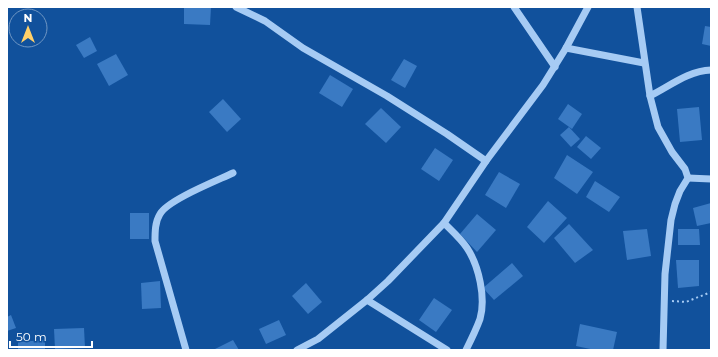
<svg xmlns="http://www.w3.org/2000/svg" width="718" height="357" font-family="Montserrat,sans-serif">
<rect width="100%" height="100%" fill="#11519c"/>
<g fill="#3a7ac3">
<polygon points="184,7 211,7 210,25 184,24"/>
<polygon points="705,26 711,27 711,46 702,44"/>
<polygon points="90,37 97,51 84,58 76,45"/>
<polygon points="116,54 128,75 109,86 97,64"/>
<polygon points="404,59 417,66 405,88 391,80"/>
<polygon points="330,75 353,89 342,107 319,93"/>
<polygon points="223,99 241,119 227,132 209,112"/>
<polygon points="568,104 582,114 572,129 558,119"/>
<polygon points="699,107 702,140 680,142 677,109"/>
<polygon points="381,108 401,127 386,143 365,124"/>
<polygon points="569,127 580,139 571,147 560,135"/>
<polygon points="586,136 601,148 591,159 577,147"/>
<polygon points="435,148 453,160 439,181 421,169"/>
<polygon points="567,155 593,172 577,194 554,178"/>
<polygon points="499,172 520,184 506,208 485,195"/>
<polygon points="595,181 620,197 609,212 586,197"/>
<polygon points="548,201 567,218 544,243 527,227"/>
<polygon points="711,203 711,223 697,226 693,208"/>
<rect x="130" y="213" width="19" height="26"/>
<polygon points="477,214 496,230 477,252 460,234"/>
<polygon points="569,224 593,250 575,263 554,238"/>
<polygon points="647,229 651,256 627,260 623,231"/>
<polygon points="678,229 699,229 700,245 678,245"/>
<polygon points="676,260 699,260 699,286 678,288"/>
<polygon points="512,263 523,276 494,300 483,288"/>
<polygon points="160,281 161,308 142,309 141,283"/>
<polygon points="306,283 322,302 308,314 292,296"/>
<polygon points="434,298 452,310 436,332 419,320"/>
<polygon points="11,315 16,328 7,331 7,317"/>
<polygon points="279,320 286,335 266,344 259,329"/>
<polygon points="580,324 617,332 613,350 595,350 576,346"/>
<polygon points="84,328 85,348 55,349 54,329"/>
<polygon points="45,340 45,350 18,350 18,342"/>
<polygon points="233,340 239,350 213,350"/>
</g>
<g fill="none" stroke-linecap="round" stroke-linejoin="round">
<polyline stroke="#a6cbf4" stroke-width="2" stroke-dasharray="2 3" stroke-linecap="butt" points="672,301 686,302 711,292"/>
<g stroke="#a6cbf4" stroke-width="7">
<polyline points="236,7 265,21 303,48 387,96 447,134 486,161"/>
<polyline points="514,7 555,67"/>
<polyline points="637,7 650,96 658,127 672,152 685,169 688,178 680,191 675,204 671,220 665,274 663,350"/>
<polyline points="566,48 644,63"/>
<path d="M650,96c20,-10 38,-25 61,-26"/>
<polyline points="688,178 711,179"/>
<path d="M444,223c8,8 17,16 23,25 12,18 19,50 13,71 -4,11 -9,21 -14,31"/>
<polyline points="367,300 447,350"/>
<path d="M186,350l-31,-109c0,-9 0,-19 5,-27 8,-14 56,-33 73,-41"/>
<polyline points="297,350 318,339 367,300 388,281 444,223 486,161 543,85 566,48 588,7"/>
</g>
</g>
<rect width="718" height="357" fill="none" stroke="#ffffff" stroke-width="16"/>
<g transform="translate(28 28)"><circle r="19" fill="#11519c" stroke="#7097c4"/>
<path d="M0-3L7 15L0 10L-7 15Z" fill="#ffd069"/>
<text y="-6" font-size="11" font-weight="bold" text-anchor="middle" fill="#ffffff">N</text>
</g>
<path d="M10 341v6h82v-6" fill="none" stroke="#ffffff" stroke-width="2"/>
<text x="16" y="341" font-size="12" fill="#ffffff" stroke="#11519c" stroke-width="3" paint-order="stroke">50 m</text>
</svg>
